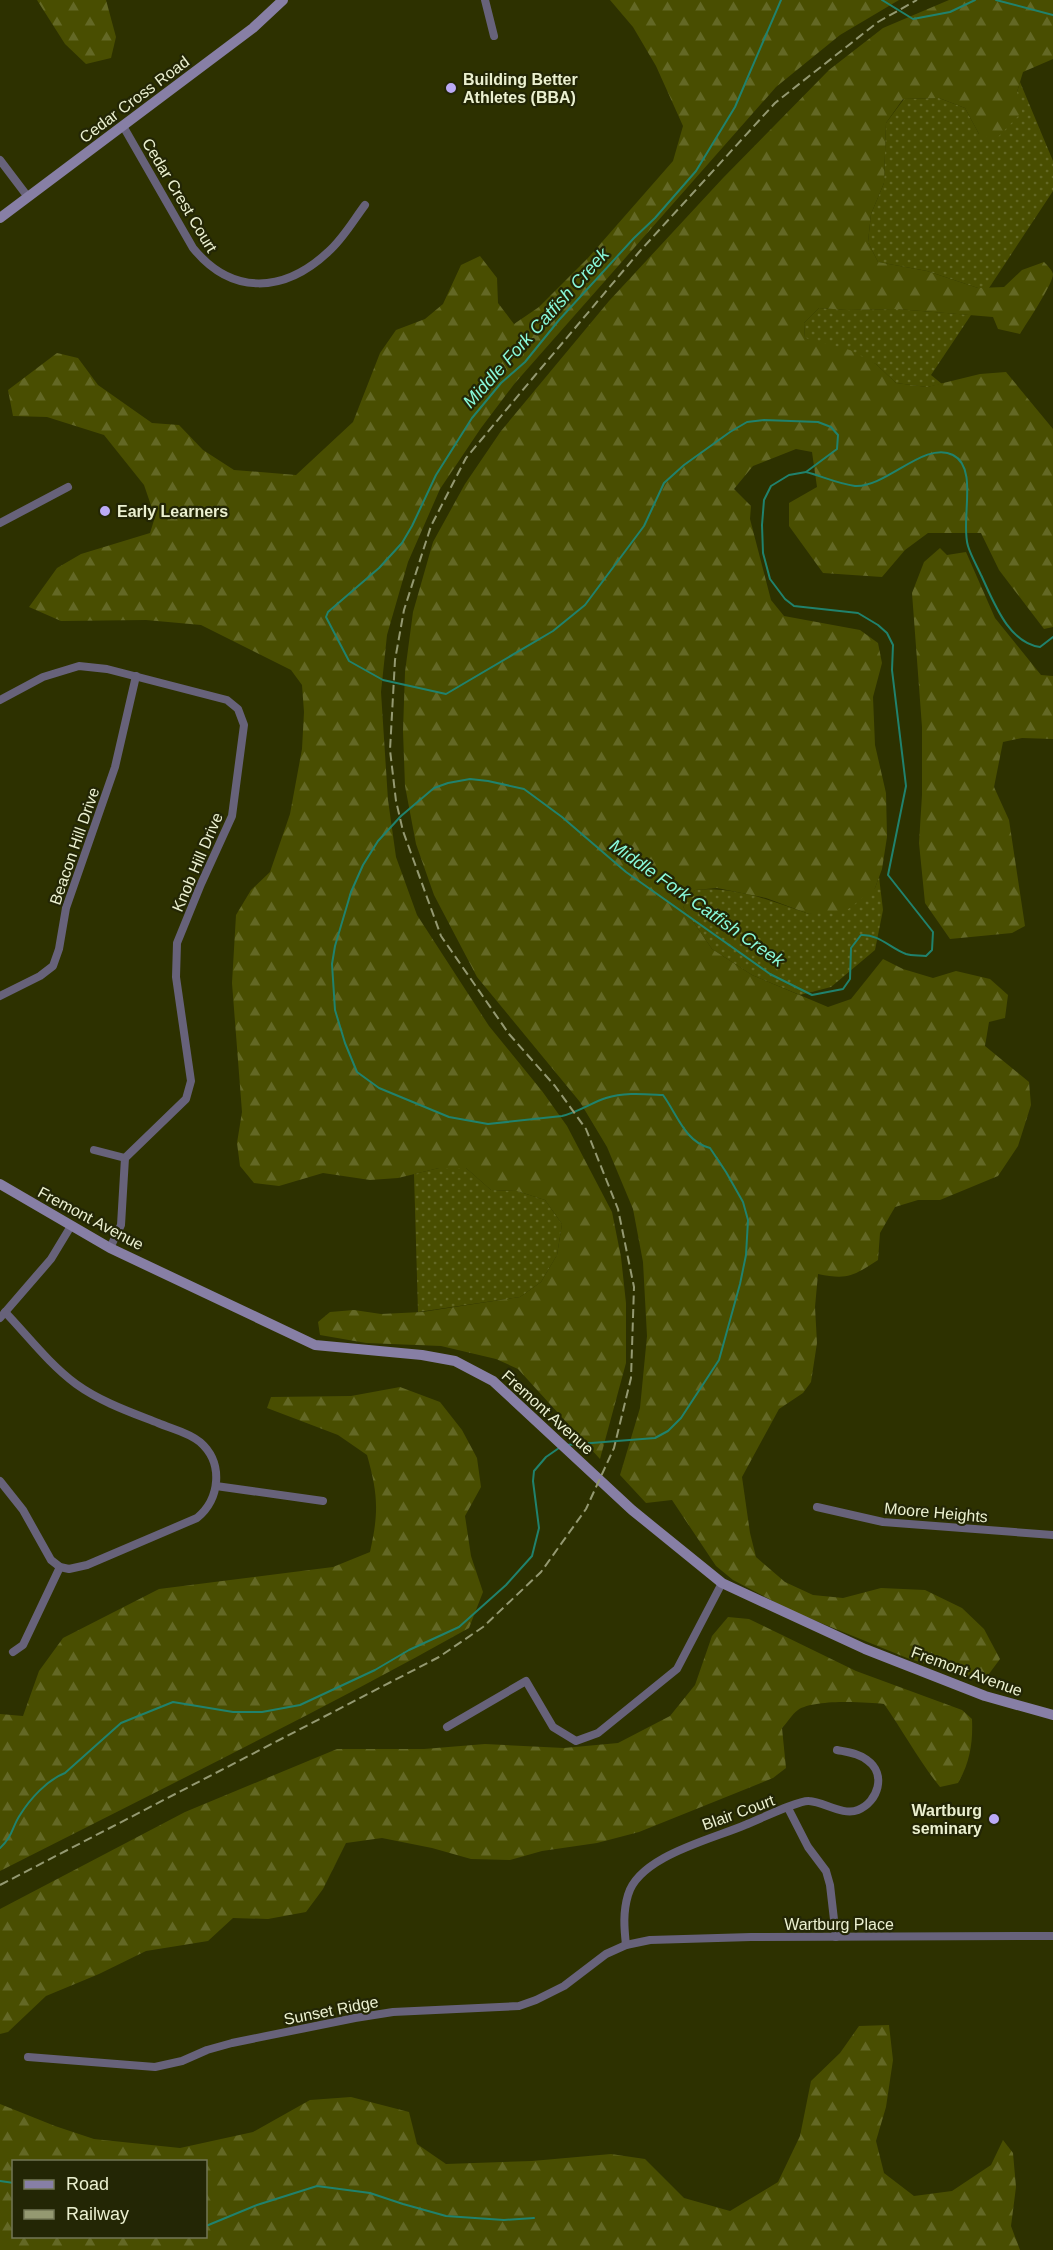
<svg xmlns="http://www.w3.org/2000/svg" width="1053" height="2250" font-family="Helvetica,sans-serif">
<defs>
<pattern id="grass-dots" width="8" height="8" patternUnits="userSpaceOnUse" patternTransform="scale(1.5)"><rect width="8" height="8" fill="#494e01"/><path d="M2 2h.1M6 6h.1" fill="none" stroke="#636825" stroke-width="1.8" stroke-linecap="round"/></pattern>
<pattern id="forest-firs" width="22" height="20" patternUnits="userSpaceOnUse" patternTransform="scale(1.5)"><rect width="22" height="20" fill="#494e01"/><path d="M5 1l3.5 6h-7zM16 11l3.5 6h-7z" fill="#636825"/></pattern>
</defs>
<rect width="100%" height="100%" fill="#2d3100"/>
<g fill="url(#grass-dots)">
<polygon points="1020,82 1053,161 1053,191 989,288 978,288 927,271 878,262 868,242 871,214 884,183 886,123 904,99 939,98 965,108 979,134 1017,92"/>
<polygon points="819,308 847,310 897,309 971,315 931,375 942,384 927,387 896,383 876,364 805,338 804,323"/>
<path d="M879,877l4,33 -8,40 -44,37 -31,8 -48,-20 -40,-26 -29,-42 12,-17c40,-4 77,11 114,24l66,-26z"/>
<polygon points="439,1168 466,1168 491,1190 517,1191 545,1200 562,1224 557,1255 541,1282 520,1297 418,1312 414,1174"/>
</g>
<g fill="url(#forest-firs)" fill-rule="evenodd">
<polygon points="37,0 106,0 116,37 111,58 86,64 65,44"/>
<polygon points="610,0 899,0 840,35 776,87 515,383 481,428 440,489 408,562 387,635 381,692 388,800 396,857 417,915 489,1026 542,1091 567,1126 612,1212 621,1257 626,1303 626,1363 600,1459 518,1369 496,1359 441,1346 366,1343 320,1335 318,1322 330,1312 354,1310 381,1314 422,1312 520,1297 541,1282 557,1255 562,1224 545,1200 517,1191 491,1190 466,1168 439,1168 398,1178 370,1180 323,1173 279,1186 254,1183 240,1166 237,1143 242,1112 232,983 236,915 251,890 270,872 290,814 302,749 304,712 302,685 291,670 201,625 146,620 61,621 29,607 57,568 81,554 150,533 155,517 144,485 104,435 47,417 13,416 8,390 57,353 78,358 98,385 152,423 179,425 203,450 234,470 296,475 353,422 380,353 396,330 425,319 443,304 461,265 480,256 497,278 498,303 514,324 539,307 588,258 673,161 683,126 656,66 633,27"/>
<path d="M949,0h104v59l-30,13 -6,20 5,20 -27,28 -16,-6 -14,-26 -26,-10 -36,1 -17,24 -2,60 -13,31 -3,28 10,20 49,9 51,17 26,-1 18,-17 22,-8c3,3 8,8 9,12 0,10 -27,50 -33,60l-22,-5 -5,-12 -96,-8 -50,1 -28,-2 -15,15 1,15 45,12 26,14 20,19 31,4 53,-13 26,-2 47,57v198l-9,2 -45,-59 -18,-37h-53l-23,17 -23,27 -59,-4 -34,-47v-23l28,-16 -5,-35 -16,-3 -43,17 -19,23 17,17 -1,13 21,81 13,16 76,14 18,13 4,20 -9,34 2,48 11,48 1,44 -5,32 -7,19 -28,22 -38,4 -43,-16 -49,-10 -22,2 -12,17 29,42 40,26 76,32 23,-8 32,-40 20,10 30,9 23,-7 34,8 18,16 -3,23 -16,4 -4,24 44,36 2,23 -13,41 -20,30 -58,24h-22l-23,7 -15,26 -2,27c-25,16 -30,20 -60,14l-3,33 2,36 -6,39 -8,11 -24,16 -37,68 8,56 6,24 29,25 28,13 30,3 38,-10 44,2 37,18 22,21 16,30 -17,23 -76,-24 -113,-46 -61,-32 -17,-14 -44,-66 -26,3 -26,-28 20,-67 7,-72 -4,-74 -10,-53 -26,-62 -27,-45 -103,-125 -43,-82 -18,-51 -11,-58 -2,-55 2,-59 8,-60 20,-70 32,-58 36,-53 108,-130 114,-123 106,-108 54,-42z"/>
<polygon points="940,548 947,555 966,552 995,618 1041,675 1053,676 1053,739 1022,738 1003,742 994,787 1009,820 1025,926 1012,933 950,939 925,903 919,843 922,795 922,727 912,593 924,562"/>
<path d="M400,1387l40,15 22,28 15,28 4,29 -16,29 6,40 12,36 -14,36c-154,86 -312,163 -469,243v-157l23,2 16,-45 24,-33 96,-49 174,-22 37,-15c9,-40 8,-58 -3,-97l-29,-20 -71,-27 4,-11 80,-1z"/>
<path d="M728,1617l21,2 107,52 106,39 10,9c1,24 -2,43 -14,64l-18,4c-21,-26 -37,-56 -56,-83 -19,-2 -70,-5 -86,6 -6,4 -11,13 -16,18l4,40 -13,10 -134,54 -42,11 -55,8 -32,9 -39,-1 -39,-11 -50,-10 -36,5 -23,46 -17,23 -38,7 -35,-1 -25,23 -62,10 -47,23 -53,22 -38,36 -8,2v-125l185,-97 152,-63h87l61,-5 79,4 54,-5 52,-27 25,-31 17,-49z"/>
<path d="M889,2025l4,35 -7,47 -10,34 8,32 30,23 38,-5 39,-26 12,-25 10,13 3,34 -5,39 9,24h-1020v-146l55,22 39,13 86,9 73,-16 57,-32 41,-3 58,15 8,32 29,20 86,-3 79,-7 34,5 39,39 46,13 48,-29 22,-46 11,-55 29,-28 19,-27zM14,2162h192v74h-192z"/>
</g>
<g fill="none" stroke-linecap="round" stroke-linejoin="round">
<g stroke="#20826d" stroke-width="2">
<polyline points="882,0 913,19 950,12 975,0"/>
<polyline points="996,0 1053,15"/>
<path d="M806,472c15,4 33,12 49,14 31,2 70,-46 98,-31 26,13 7,66 15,91 3,10 9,20 13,29 12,25 27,68 59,72l13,-10"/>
<path d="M566,1445l89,-7 13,-7 13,-13 38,-58 21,-76 6,-29 2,-35 -5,-18 -17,-30 -16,-24c-25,-6 -33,-34 -47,-53 -19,-1 -39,-3 -57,3 -15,5 -28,14 -44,18l-74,8 -39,-7 -70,-29 -22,-16 -12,-29 -10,-33 -3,-46 3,-18 16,-54 12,-27 15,-24 23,-25 33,-28 14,-5 22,-4 18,2 36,8 38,28 64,55 144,102 42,21 31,-6 7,-10 1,-31 10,-13c18,-1 29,13 45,19 6,2 14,1 20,2l6,-6 1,-18 -45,-57 18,-89 -14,-116 1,-25 -6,-12 -9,-8 -20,-12 -64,-7 -9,-7 -15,-20 -7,-26 -1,-28 2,-25 7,-14 18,-11 17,-3 31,-23 1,-14 -7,-8 -13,-5 -54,-2 -17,2 -17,10 -46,33 -20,18 -20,43 -59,79 -32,26 -107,63 -63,-14 -34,-19 -23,-44 2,-5 51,-44 23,-25 10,-17 24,-51 36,-57 29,-35 24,-21 34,-42 75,-82 21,-20 41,-47 39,-64 46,-107"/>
<path d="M0,1848c13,-12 12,-21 20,-33 10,-16 27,-35 45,-42l56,-50 52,-21 60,10h29l38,-7 75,-35 34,-20 50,-23 47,-42 26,-29 7,-28 -6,-47 1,-10 12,-14 13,-9"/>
<polyline points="0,2181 14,2183"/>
<polyline points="206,2226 257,2205 317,2186 370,2193 403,2204 446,2216 504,2220 534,2218"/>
</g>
<g stroke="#67627a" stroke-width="8">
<polyline points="485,0 494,36"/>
<path d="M123,126l70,122c39,48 91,45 135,4 15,-13 25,-31 37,-47"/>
<polyline points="0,160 28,197"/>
<polyline points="0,523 68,487"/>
<polyline points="0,700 43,677 79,666 107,669 227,700 238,709 244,725 232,816 201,884 177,943 176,977 191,1081 186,1099 125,1158 121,1225 110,1248"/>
<polyline points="0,996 40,976 53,966 59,949 66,908 115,767 136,676"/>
<polyline points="94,1150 125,1158"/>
<polyline points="0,1318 51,1259 71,1226"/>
<path d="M0,1481l23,29 28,50 9,7 9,2 18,-4 110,-47c23,-19 27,-55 3,-76 -12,-10 -28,-13 -42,-19 -28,-11 -57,-21 -82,-39 -27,-20 -48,-48 -71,-72"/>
<polyline points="216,1486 323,1501"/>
<polyline points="817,1507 883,1522 1053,1535"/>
<polyline points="13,1652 23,1645 60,1567"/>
<polyline points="447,1727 526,1681 553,1727 576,1741 598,1733 677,1669 722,1583"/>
<polyline points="788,1808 808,1847 826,1871 830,1885 836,1937"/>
<path d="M626,1945c-2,-18 -3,-33 2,-50 11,-39 85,-56 117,-70 13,-5 54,-25 64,-24 15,1 34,15 49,9 20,-8 29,-36 9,-50 -9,-7 -20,-8 -30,-10"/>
<polyline points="28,2057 155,2067 182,2061 207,2050 232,2043 355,2018 393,2012 519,2006 536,2000 564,1986 606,1954 626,1945 650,1940 751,1937 1053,1936"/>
</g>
<g stroke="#877fa5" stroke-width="10">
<polyline points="0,218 253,28 283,0"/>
<polyline points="0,1184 110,1248 315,1345 422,1355 455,1361 493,1381 632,1510 722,1583 865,1649 985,1696 1053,1715"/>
</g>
<polyline stroke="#949971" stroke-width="2" stroke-dasharray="9 4.5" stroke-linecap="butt" points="0,1885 439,1657 483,1627 541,1572 586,1509 614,1448 631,1378 634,1287 618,1209 586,1129 555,1086 509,1034 441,936 403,831 396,801 390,750 395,660 404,610 431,526 466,458 532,379 640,251 775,103 878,22 917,0"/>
</g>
<g fill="#bbaaf6" stroke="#232605" stroke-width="2">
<circle cx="451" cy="88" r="6"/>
<circle cx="105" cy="511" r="6"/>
<circle cx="994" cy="1819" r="6"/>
</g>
<g text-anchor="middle" stroke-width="4.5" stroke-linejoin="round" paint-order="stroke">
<g font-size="16" font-weight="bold" fill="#ebf0d0" stroke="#232605" text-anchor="start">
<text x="463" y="85">Building Better<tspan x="463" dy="18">Athletes (BBA)</tspan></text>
<text x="117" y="517">Early Learners</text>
<text x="982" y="1816" text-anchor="end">Wartburg<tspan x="982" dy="18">seminary</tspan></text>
</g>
<g font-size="16" fill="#ebf0d0" stroke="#232605">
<text transform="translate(134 99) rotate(-37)" y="6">Cedar Cross Road</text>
<text transform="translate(180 195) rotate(59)" y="6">Cedar Crest Court</text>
<text transform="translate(74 846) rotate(-71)" y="6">Beacon Hill Drive</text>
<text transform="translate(197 862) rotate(-67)" y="6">Knob Hill Drive</text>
<text transform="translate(91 1218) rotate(28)" y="6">Fremont Avenue</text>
<text transform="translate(548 1412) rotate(42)" y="6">Fremont Avenue</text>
<text transform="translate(936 1512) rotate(5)" y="6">Moore Heights</text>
<text transform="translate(967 1671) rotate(20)" y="6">Fremont Avenue</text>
<text transform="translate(738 1812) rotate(-20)" y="6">Blair Court</text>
<text x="839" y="1930">Wartburg Place</text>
<text transform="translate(331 2010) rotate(-11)" y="6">Sunset Ridge</text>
</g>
<g font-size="18" font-style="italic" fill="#89f9db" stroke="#232605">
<text transform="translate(536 328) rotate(-48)" y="6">Middle Fork Catfish Creek</text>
<text transform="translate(697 903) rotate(35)" y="6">Middle Fork Catfish Creek</text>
</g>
</g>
<rect x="12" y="2160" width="195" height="78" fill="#232605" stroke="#737756" stroke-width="1.5"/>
<rect x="24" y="2180" width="30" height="9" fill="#877fa5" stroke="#737756" stroke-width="1.5"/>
<text x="66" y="2190" font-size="18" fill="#ebf0d0">Road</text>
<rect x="24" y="2210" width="30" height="9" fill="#949971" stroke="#737756" stroke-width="1.5"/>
<text x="66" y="2220" font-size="18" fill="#ebf0d0">Railway</text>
</svg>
